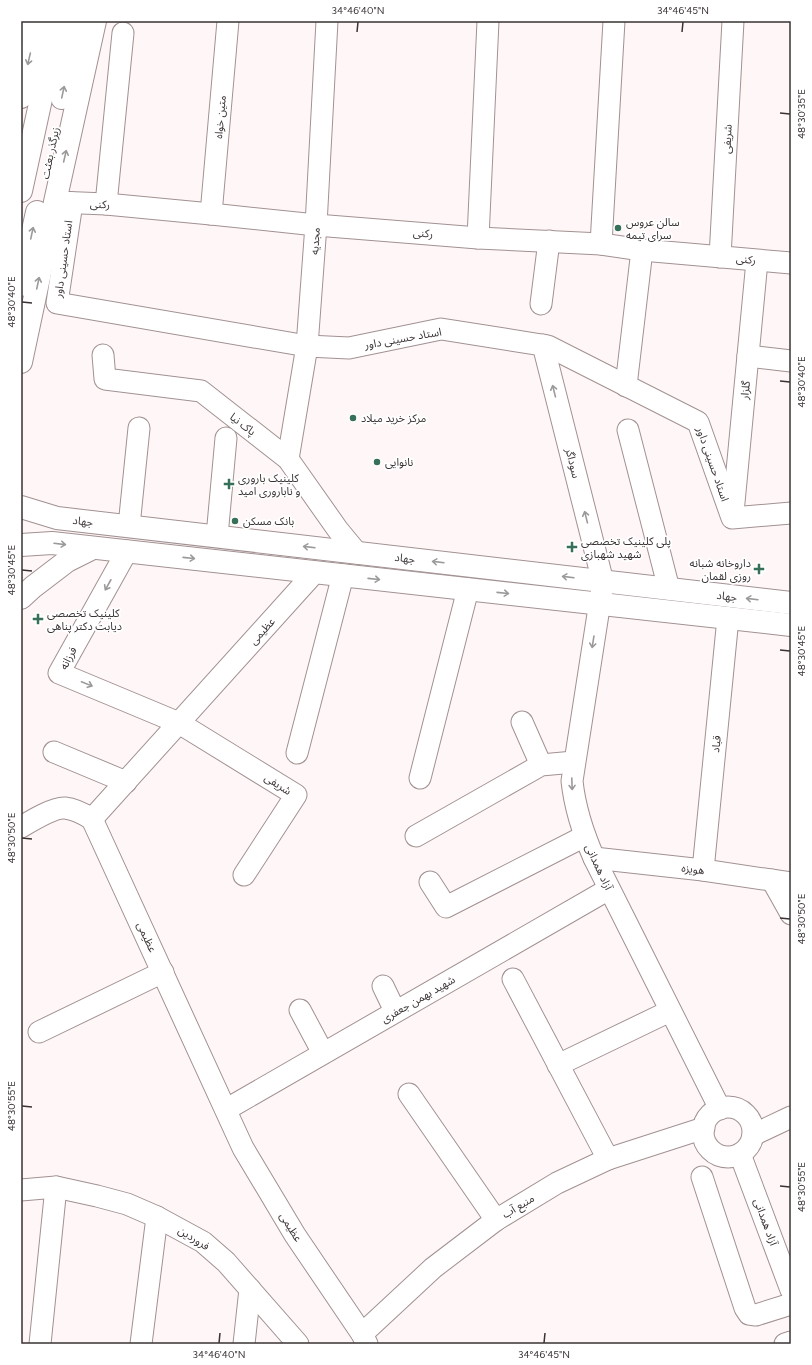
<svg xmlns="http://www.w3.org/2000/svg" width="812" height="1365" font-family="Figtree,'Noto Sans Arabic',sans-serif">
<rect width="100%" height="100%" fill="#fff7f7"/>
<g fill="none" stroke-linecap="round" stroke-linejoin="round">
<g stroke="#a29192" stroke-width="23">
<g id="minor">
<polyline points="21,30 28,21"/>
<polyline points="57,202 106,204 211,214 316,225 478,238 601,244 642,250 791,263"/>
<polyline points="72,203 57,303 307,346 349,348 441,329 548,346 698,422 732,518 791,513"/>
<polyline points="106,204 123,33"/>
<polyline points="211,214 228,21"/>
<polyline points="478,238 488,21"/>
<polyline points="601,244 614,21"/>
<polyline points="720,257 733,21"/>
<polyline points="541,304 549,241"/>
<path d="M543,345l60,237 -31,199c3,28 11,52 22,77l126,251"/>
<polyline points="103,355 105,379 201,391 288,459 338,530 357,553"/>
<polyline points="748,356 791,361"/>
<polyline points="626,386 642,250"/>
<polyline points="628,430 669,589"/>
<polyline points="288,459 307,346 316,225 327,21"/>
<polyline points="733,513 757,261"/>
<polyline points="129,526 139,428"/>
<polyline points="217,536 226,438"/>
<polyline points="127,551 59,673 179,723 296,795 244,875"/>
<polyline points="522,722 541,765"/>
<polyline points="54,752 126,782"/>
<polyline points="297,753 343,575"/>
<polyline points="420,778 468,589"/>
<polyline points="92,819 243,1148 295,1235 362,1334 367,1344"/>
<polyline points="92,819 315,572"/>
<path d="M21,827c10,-6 33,-20 44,-19 10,1 19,6 27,11"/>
<polyline points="416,836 541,765 574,762"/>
<polyline points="594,858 703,870 791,883"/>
<polyline points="703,870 728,618"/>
<polyline points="772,880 791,914"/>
<polyline points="430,882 446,907 585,836"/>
<polyline points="513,979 608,1159"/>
<polyline points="383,986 395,1011"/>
<polyline points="300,1010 323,1053"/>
<polyline points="39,1032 163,972"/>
<polyline points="558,1065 670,1011"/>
<polyline points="409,1094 496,1220"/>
<circle cx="728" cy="1132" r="25"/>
<polyline points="227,1109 609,889"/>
<polyline points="753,1135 791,1117"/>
<polyline points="740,1154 791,1290"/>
<polyline points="702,1177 745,1308 749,1314 756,1315 791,1304"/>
<polyline points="21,1190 56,1187 97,1196 127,1204 157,1217 203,1242 226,1262 298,1344"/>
<polyline points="362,1334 433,1268 496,1220 557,1183 608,1159 704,1128"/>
<polyline points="40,1344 56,1187"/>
<polyline points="141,1344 157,1217"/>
<polyline points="244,1344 250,1289"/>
<polyline points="785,1344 791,1342"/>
</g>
</g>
<g stroke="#a29192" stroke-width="24">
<g id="major">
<polyline points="21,507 57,518 791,603"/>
<polyline points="21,545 52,543 791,625"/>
</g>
</g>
<g stroke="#a29192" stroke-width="24">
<g id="highway">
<polyline points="21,97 38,21"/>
<polyline points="62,98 79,21"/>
<polyline points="21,191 58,21"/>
<polyline points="21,285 37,212"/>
<polyline points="21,362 55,202 95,21"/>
<polyline points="21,598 33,587 67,561 93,548"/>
</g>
</g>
<use href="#minor" stroke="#fff" stroke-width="21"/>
<use href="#major" stroke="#fff" stroke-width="22"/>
<use href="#highway" stroke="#fff" stroke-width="22"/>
</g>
<defs><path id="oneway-shaft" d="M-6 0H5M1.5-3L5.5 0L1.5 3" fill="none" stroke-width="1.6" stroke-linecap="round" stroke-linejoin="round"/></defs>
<g stroke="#9c9999">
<use href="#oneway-shaft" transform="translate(29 59) rotate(103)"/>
<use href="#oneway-shaft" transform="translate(63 92) rotate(-78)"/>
<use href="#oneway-shaft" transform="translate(65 156) rotate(-77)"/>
<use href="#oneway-shaft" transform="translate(32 233) rotate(-78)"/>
<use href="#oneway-shaft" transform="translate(38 283) rotate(-78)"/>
<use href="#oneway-shaft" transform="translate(554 391) rotate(-104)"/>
<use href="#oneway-shaft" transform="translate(586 517) rotate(-104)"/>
<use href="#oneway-shaft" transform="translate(60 544) rotate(7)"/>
<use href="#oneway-shaft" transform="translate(309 547) rotate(-173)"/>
<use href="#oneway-shaft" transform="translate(189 558) rotate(6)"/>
<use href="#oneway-shaft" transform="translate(438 562) rotate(-173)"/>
<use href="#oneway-shaft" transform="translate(568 577) rotate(-173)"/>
<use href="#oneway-shaft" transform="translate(374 579) rotate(6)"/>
<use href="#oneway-shaft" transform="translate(108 585) rotate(119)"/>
<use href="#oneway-shaft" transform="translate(503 593) rotate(6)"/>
<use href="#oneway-shaft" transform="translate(752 599) rotate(-173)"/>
<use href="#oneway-shaft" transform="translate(593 642) rotate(99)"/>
<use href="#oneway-shaft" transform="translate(87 684) rotate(22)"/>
<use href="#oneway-shaft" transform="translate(572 784) rotate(88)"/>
</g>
<path fill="none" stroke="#3a3333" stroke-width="1.5" d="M357,32l1,-10M682,32l1,-10M780,113l10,1M22,302l10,1M780,381l10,1M22,570l10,1M780,650l10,1M22,838l10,1M780,918l10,1M22,1106l10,1M780,1186l10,1M219,1343l1,-10M544,1343l1,-10"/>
<g fill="#377059" stroke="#fff" stroke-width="1.5">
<circle cx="618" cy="228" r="4"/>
<circle cx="353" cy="418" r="4"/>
<circle cx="377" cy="462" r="4"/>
<path d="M227 478h4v4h4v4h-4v4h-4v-4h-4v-4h4z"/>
<circle cx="235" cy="521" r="4"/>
<path d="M570 541h4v4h4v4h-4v4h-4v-4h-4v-4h4z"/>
<path d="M757 563h4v4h4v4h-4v4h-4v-4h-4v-4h4z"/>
<path d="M36 613h4v4h4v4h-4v4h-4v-4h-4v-4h4z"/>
</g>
<g text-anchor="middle" stroke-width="3.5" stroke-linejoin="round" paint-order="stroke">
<g font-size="11" fill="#3a3333" stroke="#fff">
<text transform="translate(220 117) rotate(-85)" y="4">متین خواه</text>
<text transform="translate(727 139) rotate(-87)" y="4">شریفی</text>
<text transform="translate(50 153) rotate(-78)" y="4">زیرگذر بعثت</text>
<text transform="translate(100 204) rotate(3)" y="4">رکنی</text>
<text transform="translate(423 233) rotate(4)" y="4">رکنی</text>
<text transform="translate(315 241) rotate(-86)" y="4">مجدیه</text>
<text transform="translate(63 259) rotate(-82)" y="4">استاد حسینی داور</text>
<text transform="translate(746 259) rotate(6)" y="4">رکنی</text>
<text transform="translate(403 338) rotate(-10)" y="4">استاد حسینی داور</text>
<text transform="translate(745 390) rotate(-84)" y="4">گلزار</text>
<text transform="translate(243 424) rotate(38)" y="4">پاک نیا</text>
<text transform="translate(573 463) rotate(76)" y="4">سوداگر</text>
<text transform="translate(713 464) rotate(71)" y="4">استاد حسینی داور</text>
<text transform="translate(83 521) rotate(7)" y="4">جهاد</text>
<text transform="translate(405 558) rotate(7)" y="4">جهاد</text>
<text transform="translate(727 596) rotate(7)" y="4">جهاد</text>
<text transform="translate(262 631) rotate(-48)" y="4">عظیمی</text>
<text transform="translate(68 658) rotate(-62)" y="4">فرزانه</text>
<text transform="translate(716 744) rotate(-84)" y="4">قباد</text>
<text transform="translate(278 784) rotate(32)" y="4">شریفی</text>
<text transform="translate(599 867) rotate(65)" y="4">آزاد همدانی</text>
<text transform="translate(693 869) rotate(7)" y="4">هویزه</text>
<text transform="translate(147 937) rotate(65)" y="4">عظیمی</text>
<text transform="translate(418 999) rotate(-30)" y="4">شهید بهمن جعفری</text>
<text transform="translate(518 1206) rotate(-31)" y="4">منبع آب</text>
<text transform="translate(766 1222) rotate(70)" y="4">آزاد همدانی</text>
<text transform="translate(291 1227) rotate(58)" y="4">عظیمی</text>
<text transform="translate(194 1238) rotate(32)" y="4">فروردین</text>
</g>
<g font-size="11" fill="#3a3333" stroke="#fff" text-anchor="start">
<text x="626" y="226">سالن عروس<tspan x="626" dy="13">سرای تیمه</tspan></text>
<text x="361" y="422">مرکز خرید میلاد</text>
<text x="385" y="466">نانوایی</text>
<text x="238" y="482">کلینیک باروری<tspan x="238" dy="13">و ناباروری امید</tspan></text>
<text x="243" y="525">بانک مسکن</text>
<text x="581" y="545">پلی کلینیک تخصصی<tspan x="581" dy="13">شهید شهبازی</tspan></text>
<text x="751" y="567" text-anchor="end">داروخانه شبانه<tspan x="751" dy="13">روزی لقمان</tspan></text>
<text x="47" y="617">کلینیک تخصصی<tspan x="47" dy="13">دیابت دکتر پناهی</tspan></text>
</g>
</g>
<rect width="812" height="1365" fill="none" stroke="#ffffff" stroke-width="44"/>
<rect x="22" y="22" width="768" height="1321" fill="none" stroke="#3a3333" stroke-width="1.5"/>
<g font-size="10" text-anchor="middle" fill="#3a3333">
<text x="358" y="14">34°46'40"N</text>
<text x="683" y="14">34°46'45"N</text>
<text transform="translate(801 114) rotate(-90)" y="4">48°30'35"E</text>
<text transform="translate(11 302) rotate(-90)" y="4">48°30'40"E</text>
<text transform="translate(801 382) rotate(-90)" y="4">48°30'40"E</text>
<text transform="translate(11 570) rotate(-90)" y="4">48°30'45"E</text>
<text transform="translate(801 651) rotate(-90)" y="4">48°30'45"E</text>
<text transform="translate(11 838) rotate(-90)" y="4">48°30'50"E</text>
<text transform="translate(801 919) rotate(-90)" y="4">48°30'50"E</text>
<text transform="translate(11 1106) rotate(-90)" y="4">48°30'55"E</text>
<text transform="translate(801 1187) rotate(-90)" y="4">48°30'55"E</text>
<text x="219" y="1358">34°46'40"N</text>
<text x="544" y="1358">34°46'45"N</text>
</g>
</svg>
